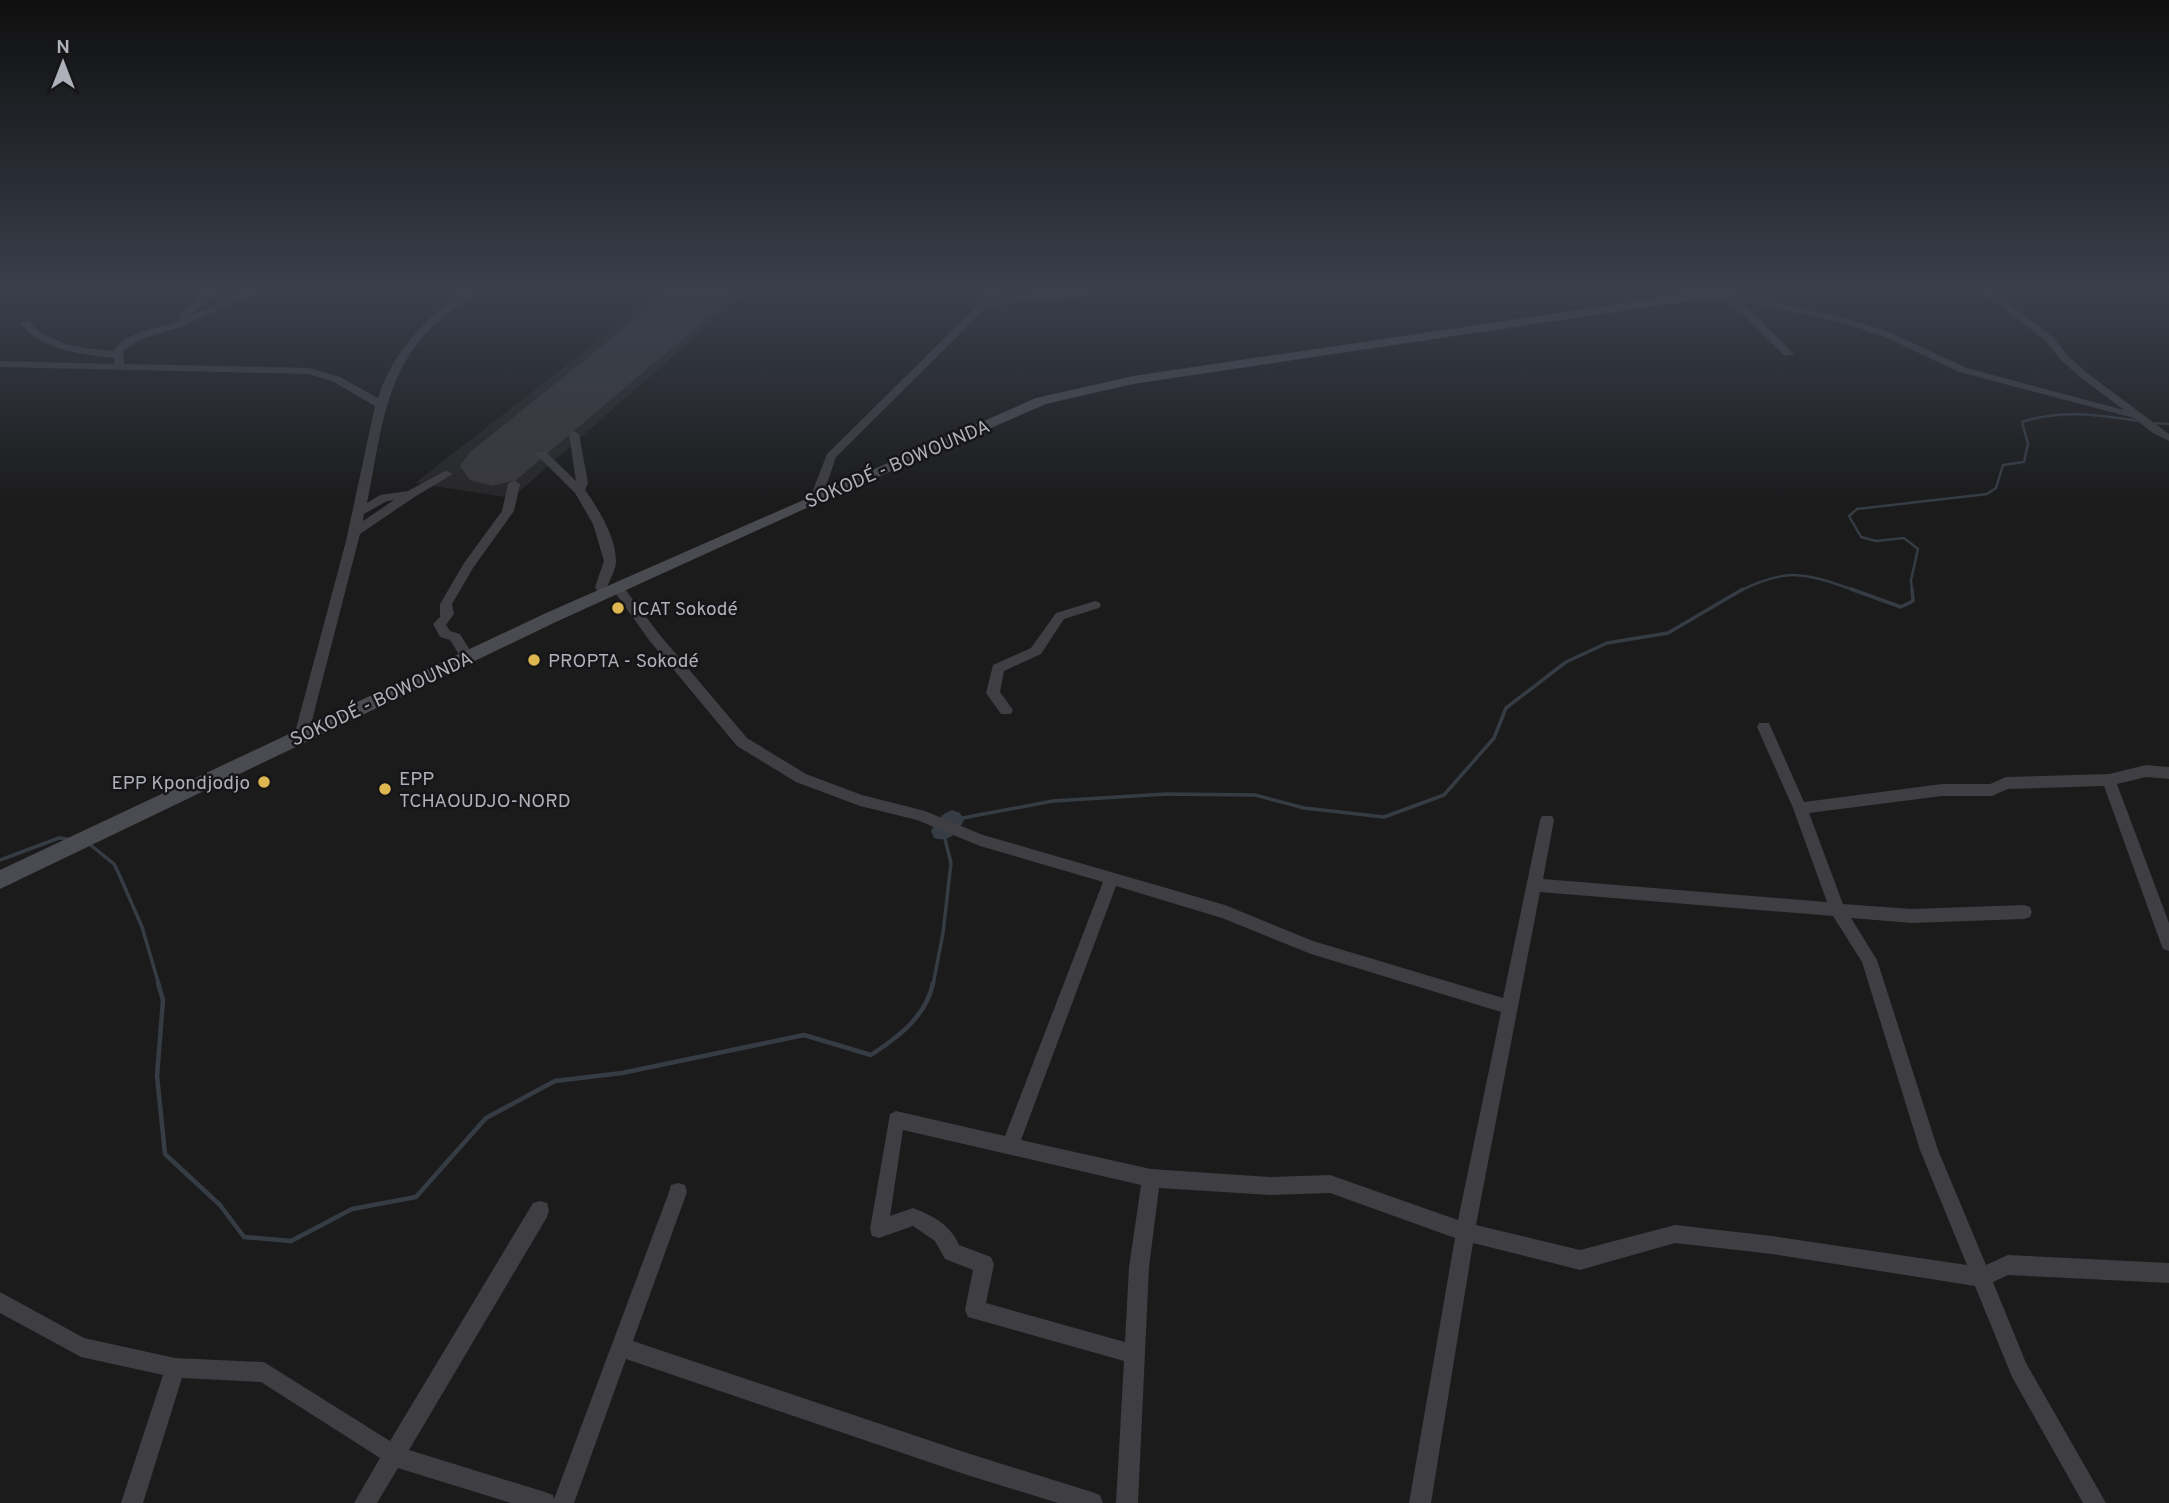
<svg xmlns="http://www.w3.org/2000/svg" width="2169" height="1503" font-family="Overpass,sans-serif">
<rect width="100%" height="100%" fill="#1b1b1c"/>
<polygon fill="#272729" points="660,292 746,292 512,498 415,483"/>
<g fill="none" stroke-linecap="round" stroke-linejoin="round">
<g stroke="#363c44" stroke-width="2.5">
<polyline points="2150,423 2169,424"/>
<path d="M1740,591c48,-25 68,-17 116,0"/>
<path d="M1912,591l-1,-11 7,-31 -14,-11 -28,3 -15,-4 -12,-21 8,-7 130,-15 9,-6 7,-23 21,-3 4,-18 -6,-22c40,-13 76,-7 117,-1"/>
</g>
<g stroke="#363c44" stroke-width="3.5">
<polyline points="1851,589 1901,607 1913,601 1912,589"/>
<polyline points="952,820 1053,801 1166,794 1255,795 1304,808 1384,817 1444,795 1494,738 1506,708 1566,662 1607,643 1668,633 1743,589"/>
<polyline points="88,843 114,864 119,874 142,927 159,985"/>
<polyline points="0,860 59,838 67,839"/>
<polyline points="933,985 943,933 951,863 943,831"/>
</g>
<path stroke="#363c44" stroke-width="4.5" d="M158,983l5,17 -6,76 8,78 55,51 24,32 47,4 61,-32 64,-12 70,-79 69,-37 67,-8 182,-38 67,20c27,-18 55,-38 62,-72"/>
<path fill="#363c44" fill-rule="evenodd" d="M952,810l8,3 4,7c-7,13 -14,23 -30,18l-3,-7c5,-10 10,-17 21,-21z"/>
<polygon fill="#38383c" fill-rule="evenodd" points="670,292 732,292 724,304 516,480 493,486 470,480 460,466 470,452"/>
<g fill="#3e3e43" fill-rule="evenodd">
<path d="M205,292h10l-25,24 55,-24h12l-77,35 -39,12 -18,12 1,13 185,4 31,9 38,21c14,-45 47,-80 85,-106h11c-16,15 -34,26 -49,42 -43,49 -45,108 -58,169l13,-8 28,-4 35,-19 4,-1 6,3 -37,22 -56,38 -52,202 -7,5 -7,-5 52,-195 29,-135 -43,-25 -24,-7 -308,-7v-6l114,3v-6c-34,-4 -71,-7 -94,-35l8,-2c23,24 53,27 85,30 15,-21 45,-22 69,-31l-4,-3 2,-2zM394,500l-31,21 1,-7 23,-13z"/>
<polygon points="989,292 998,292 992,299 1065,292 1092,292 1087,295 988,306 836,457 822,498 816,502 812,501 810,498 827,454 982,301"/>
<polygon points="1716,292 1727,292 1849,319 1891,333 1967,368 2124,410 2080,377 2061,360 2046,341 1982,292 1992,292 2053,337 2068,356 2087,373 2169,434 2169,441 2153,433 2134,418 1959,372 1885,337 1844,323 1740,301 1794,354 1785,356 1726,298"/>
<path d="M574,431l5,3 9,49 -3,7c13,18 31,47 31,71 0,9 -6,18 -9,26l3,6 -6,4 -4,-1 -5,-9 9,-26 -11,-37 -18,-31 -39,-39 2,-2h8l30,29 -7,-47z"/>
<polygon points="514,480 520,484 514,511 473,568 452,604 454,614 446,625 450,631 460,634 473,655 475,658 473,661 463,661 450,640 440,637 433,624 440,617 440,604 464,563 502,511 508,484"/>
<path d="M617,583l4,1 38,50 88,104 59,36 56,21 63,16 58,24 242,70 88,36 190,57 37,-178 2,-4h10l2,4 -11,59 284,23 -34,-94 -36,-81 2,-4h10l35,79 138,-18h48l16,-7 103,-3 37,-9 23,2v12l-23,-2 -29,7 52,139v28l-6,-2 -2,-5 -57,-158 -96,3 -16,7h-50l-133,17 34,91 69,5 112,-4 6,2 2,5 -2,5 -6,2 -112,4 -61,-5 26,42 61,190 48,115 22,-10 161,8v20l-161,-8 -15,7 33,81 80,140h-23l-71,-126 -37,-91 -203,-32 -97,-11 -95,27 -107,-27 -42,260h-22l46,-265 -125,-45 -60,2 -111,-7 -10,79 -11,236h-22l8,-142 -156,-44 -3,-7 8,-40 -28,-11 -10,-18 -22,-15 -34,12 -7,-2 -2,-7 20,-115 6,-3 109,25 98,-254 -123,-36 -63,-26 -57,-14 -64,-24 -59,-36 -88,-106 -38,-53zM1116,886l106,32 89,36 190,58 -43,208 -128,-45 -60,2 -119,-8 -130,-29zM1540,892l293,24 29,46 58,188 47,115 -195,-29 -97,-11 -95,25 -104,-25zM903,1130l238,55 -12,82 -4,75 -139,-39 8,-39 -3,-7 -32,-12c-9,-21 -26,-29 -46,-37l-23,8z"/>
<polygon points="1095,601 1099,602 1101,605 1099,608 1064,619 1041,654 1004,671 1000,692 1013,710 1011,714 1001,714 986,693 993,665 1031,648 1056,613"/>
<polygon points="678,1183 685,1185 687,1192 633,1341 964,1452 1092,1492 1100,1495 1103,1503 1058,1503 964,1474 626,1359 574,1503 511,1503 398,1468 377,1503 354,1503 380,1458 261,1382 182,1378 143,1503 121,1503 163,1375 81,1357 0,1313 0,1292 84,1338 175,1358 264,1362 390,1441 533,1203 540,1201 547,1203 549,1210 547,1217 409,1450 545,1492 553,1495 554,1499 669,1192 671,1185"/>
</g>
<polygon fill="#4a4b51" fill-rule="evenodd" points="1699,292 1728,292 1722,296 1133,384 1046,404 822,501 558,621 0,889 0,870 546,613 1036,398 1133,376"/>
</g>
<linearGradient id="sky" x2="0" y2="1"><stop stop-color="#0f0f0f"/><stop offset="0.58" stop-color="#393f4b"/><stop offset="1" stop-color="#393f4b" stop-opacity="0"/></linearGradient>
<rect width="2169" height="502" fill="url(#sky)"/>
<g fill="#dfb750" stroke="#161517" stroke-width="2.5">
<circle cx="618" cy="608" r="7"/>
<circle cx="534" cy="660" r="7"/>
<circle cx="264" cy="782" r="7"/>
<circle cx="385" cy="789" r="7"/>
</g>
<g text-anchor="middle" stroke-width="5" stroke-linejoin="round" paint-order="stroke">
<g font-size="19" fill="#afb1ba" stroke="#161517">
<text transform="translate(897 463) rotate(-23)" y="7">SOKODÉ - BOWOUNDA</text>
<text transform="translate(381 698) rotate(-25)" y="7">SOKODÉ - BOWOUNDA</text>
</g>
<g font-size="19" fill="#afb1ba" stroke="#161517" text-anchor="start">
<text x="632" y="615">ICAT Sokodé</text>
<text x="548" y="667">PROPTA - Sokodé</text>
<text x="399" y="785">EPP<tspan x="399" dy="22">TCHAOUDJO-NORD</tspan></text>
<text x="250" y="789" text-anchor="end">EPP Kpondjodjo</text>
</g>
</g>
<g transform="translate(63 63)" stroke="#161517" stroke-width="5" paint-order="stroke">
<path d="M0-5L12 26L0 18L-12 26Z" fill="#afb1ba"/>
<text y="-10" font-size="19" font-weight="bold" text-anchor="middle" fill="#afb1ba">N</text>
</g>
</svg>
